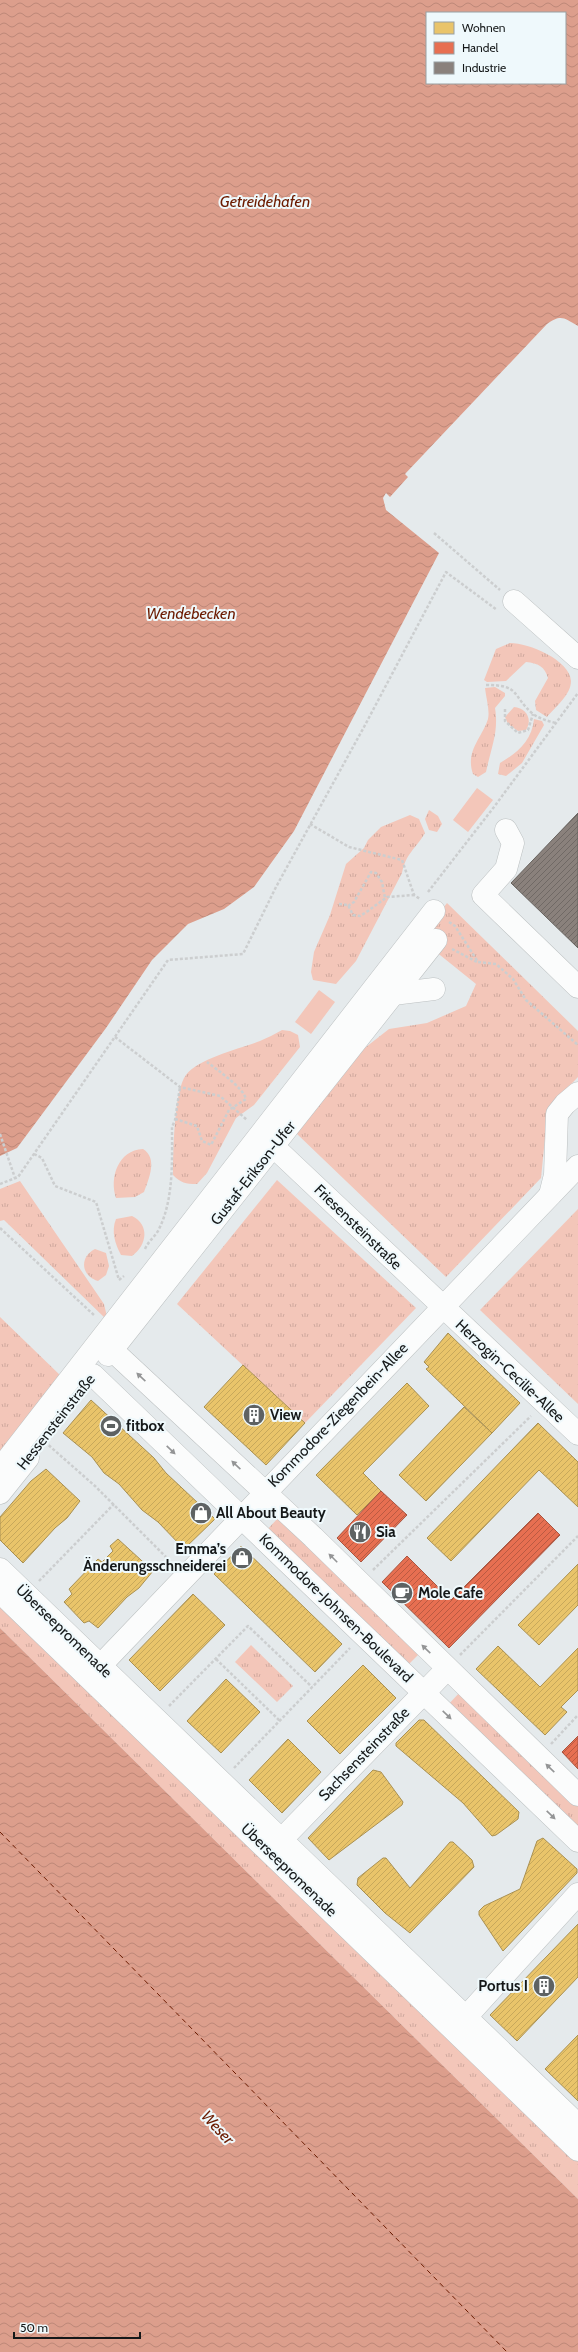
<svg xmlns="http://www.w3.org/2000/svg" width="578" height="2352" font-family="Cabin,sans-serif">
<defs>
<pattern id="grass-tufts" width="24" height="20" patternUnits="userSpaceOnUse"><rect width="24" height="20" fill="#f3c6b9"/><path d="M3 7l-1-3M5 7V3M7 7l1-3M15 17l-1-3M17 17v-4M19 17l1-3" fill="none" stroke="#cfa99e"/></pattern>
<pattern id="water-waves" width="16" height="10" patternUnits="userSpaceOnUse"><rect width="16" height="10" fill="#dc9e8c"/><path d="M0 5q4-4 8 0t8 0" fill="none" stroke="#bc8778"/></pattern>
<pattern id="homes-hatch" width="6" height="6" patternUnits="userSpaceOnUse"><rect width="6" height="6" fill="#e9c46a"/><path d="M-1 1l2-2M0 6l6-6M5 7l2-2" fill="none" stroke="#c7a85b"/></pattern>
<pattern id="shops-hatch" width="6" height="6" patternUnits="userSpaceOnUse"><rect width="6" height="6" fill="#e76f51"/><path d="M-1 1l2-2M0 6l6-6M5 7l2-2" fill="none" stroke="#ba5a42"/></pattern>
<pattern id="industry-hatch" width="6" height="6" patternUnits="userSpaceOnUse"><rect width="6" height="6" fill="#8a817c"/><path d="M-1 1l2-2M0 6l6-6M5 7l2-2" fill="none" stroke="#706965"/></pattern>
</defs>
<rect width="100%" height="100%" fill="#e5eaec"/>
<g fill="url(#grass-tufts)">
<path d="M510,643c19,0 60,17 61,38 0,14 -16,26 -24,36l-11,-7 -1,-9 13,-23c-3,-11 -10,-15 -22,-16l-20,19 -19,1 -3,-2 12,-31z"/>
<path d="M495,687l10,6v3l-10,12c4,24 -4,40 -9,64l-8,5 -5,-3c-8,-23 9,-36 15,-55 2,-9 -2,-21 -3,-31z"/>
<path d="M514,707c12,1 19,12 12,23l-8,1 -10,-7 -3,-7z"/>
<path d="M534,719l8,2 2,4 -22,38 -16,13 -8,-2 2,-11c17,-10 32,-22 34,-44z"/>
<polygon points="429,810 438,816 442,824 437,832 429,830 425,819"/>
<path d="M410,815l9,4 6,14c-10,17 -19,20 -23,40l-46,88 -20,23 -23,-4 -2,-8 3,-20 16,-37 16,-51 18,-16 4,-8 13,-13z"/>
<polygon points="447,903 578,1031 578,1077 548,1108 541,1178 446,1277 296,1133 352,1058 389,1029 427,1023 466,1006 476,984 435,951 424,933"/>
<path d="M282,1030l8,1 8,4 2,12 -46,58 -18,13 -29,55 -10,11c-12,0 -16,-1 -24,-9 0,-21 1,-85 13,-100 13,-17 53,-26 74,-34 7,-3 15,-7 22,-11z"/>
<path d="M143,1149c15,9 6,30 1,43l-9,5 -19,1c-7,-20 2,-48 27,-49z"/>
<polygon points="277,1180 416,1308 305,1423 177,1304"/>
<polygon points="20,1181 104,1304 108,1321 4,1220 0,1221 0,1189"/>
<polygon points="578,1209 578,1404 480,1310"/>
<path d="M132,1216c18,9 15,29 0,40l-11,-1c-6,-11 -10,-24 -5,-36z"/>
<path d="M95,1249l11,4 3,13 -3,9 -8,6c-17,-5 -19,-24 -3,-32z"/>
<polygon points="0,1317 62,1377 0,1458"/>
<polygon points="279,1517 421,1652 406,1667 265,1532"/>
<polygon points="0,1602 578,2158 578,2199 0,1628"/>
<polygon points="251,1645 293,1686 277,1702 235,1662"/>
<polygon points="461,1691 578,1804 578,1834 446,1707"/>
</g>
<g fill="#f3c6b9">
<polygon points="477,788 493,800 468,832 453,820"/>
<polygon points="319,990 335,1002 311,1034 295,1022"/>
</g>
<g fill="url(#water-waves)" fill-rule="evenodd">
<path d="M0,0h578v326c-14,-8 -17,-12 -31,-2l-142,150 3,3 -18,20 -4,-4 -3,5 3,12 53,43 -145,278 -40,56 -30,22 -36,15 -36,36 -46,68 -89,120 -17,8zM427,13h138v70h-138z"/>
<polygon points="0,1628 578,2199 578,2352 0,2352"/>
</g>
<g fill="url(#homes-hatch)" stroke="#a99052">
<polygon points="448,1333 520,1403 492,1433 426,1369 429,1367 424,1362"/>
<polygon points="243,1365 305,1423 266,1465 204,1407"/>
<polygon points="407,1383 429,1406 363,1473 381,1491 357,1515 316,1475"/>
<polygon points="91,1400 154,1458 166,1473 215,1519 184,1549 158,1522 142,1510 119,1484 104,1473 92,1457 63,1433"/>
<polygon points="464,1407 492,1433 426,1501 399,1475"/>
<polygon points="538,1423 578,1462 578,1507 539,1470 451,1561 427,1538"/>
<polygon points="46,1469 80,1501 67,1518 55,1528 23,1563 0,1540 0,1517 31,1481"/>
<polygon points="118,1539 153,1571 139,1588 127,1597 98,1628 89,1621 84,1623 64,1602 72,1594 69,1589 98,1559 102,1562 113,1551 110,1546"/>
<polygon points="241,1546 342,1644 315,1672 214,1574"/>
<polygon points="578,1564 578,1605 539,1645 518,1625"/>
<polygon points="193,1594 225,1625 160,1691 129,1660"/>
<polygon points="498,1646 540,1687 578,1648 578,1690 561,1707 567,1712 545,1735 476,1669"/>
<polygon points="363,1665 396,1698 340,1754 307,1721"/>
<polygon points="226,1679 260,1712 221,1753 187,1721"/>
<polygon points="419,1720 424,1720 519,1812 518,1819 496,1835 492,1836 463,1803 396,1746 396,1743"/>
<polygon points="288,1739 321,1772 282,1813 249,1780"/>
<polygon points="373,1770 381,1772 403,1802 402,1805 329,1860 308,1838"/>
<polygon points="543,1838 577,1869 577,1873 503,1951 479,1915 479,1911 484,1906 520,1889 537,1841"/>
<polygon points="450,1842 453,1842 472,1860 474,1867 410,1933 385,1913 357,1885 358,1878 383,1858 386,1858 410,1888"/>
<polygon points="578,1924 578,1977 517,2041 490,2015"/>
<polygon points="578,2035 578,2101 545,2069"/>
</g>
<g fill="url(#shops-hatch)" stroke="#a85540">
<polygon points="381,1491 407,1515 361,1562 337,1538"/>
<polygon points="538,1513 560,1535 449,1648 382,1582 407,1556 451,1600"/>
<polygon points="578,1736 578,1769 562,1752"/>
</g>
<polygon fill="url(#industry-hatch)" stroke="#67625e" points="578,813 578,948 511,883"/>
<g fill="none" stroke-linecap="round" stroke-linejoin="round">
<polyline stroke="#6c1b00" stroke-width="1" stroke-dasharray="5 4" stroke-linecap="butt" points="0,1832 507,2352"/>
<g stroke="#bcc0c1" stroke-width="23">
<g id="minor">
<polyline points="514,601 578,658"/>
<polyline points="506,830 513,843 506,869 483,895 578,987"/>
<polyline points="393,994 434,989"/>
<polyline points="274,1147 578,1434"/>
<polyline points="550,1195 555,1175 557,1114 565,1104 578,1093"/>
<polyline points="112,1350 313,1537 578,1795"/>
<polyline points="108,1355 436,940"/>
<polyline points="93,1375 578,1841"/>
<polyline points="0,1469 434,911"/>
<polyline points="0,1493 28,1458"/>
<polyline points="0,1569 578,2125"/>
<polyline points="0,1592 578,2150"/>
<polyline points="100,1666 578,1166"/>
<polyline points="282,1839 447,1669"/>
<polyline points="466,2017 578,1894"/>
</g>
</g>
<g stroke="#cccecf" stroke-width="2.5" stroke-dasharray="3 2" stroke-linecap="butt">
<polyline points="434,533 500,590"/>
<path d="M486,685c35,0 25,10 47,29 7,5 15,7 23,9"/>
<polyline points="505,709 505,721 518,733 528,730 533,714"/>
<polyline points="310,824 349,847 402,860 414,895 420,899"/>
<polyline points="428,892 494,807 578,693"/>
<polyline points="339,904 348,905 353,915 360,916 368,911 387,897 414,895"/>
<polyline points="348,906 354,902 371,872 376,873 382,882 385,898"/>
<polyline points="449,922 455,926 478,962 496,964 513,979 526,1000 578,1045"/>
<polyline points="452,949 477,962"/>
<polyline points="115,1037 180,1087 220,1096 247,1120"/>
<path d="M175,1119l22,7 5,15 9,4 18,-35 17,-11c-3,-12 -29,-29 -39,-37"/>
<polyline points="0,1134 15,1178"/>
<polyline points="34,1154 42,1158 55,1186 96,1202 119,1280"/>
<polyline points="0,1184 18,1177 168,960 243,954 276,887 364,727 446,572 497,610"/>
<polyline points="0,1228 95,1316"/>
<path d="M145,1249c4,-9 11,-13 14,-20 15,-30 13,-70 13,-102l3,-7 5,-33"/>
<polyline points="119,1280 124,1276"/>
<polyline points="45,1442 95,1486 166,1557"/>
<polyline points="373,1570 531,1416"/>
<polyline points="39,1581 114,1504"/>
<polyline points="460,1655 578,1536"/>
<polyline points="216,1659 280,1721"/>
<polyline points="169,1706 248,1626 312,1687"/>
<polyline points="551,1744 578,1715"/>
<polyline points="234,1768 350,1648"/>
</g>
<use href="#minor" stroke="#fbfcfc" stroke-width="22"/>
</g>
<defs><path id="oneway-solid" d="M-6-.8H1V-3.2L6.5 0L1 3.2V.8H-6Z"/></defs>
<g fill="#949596">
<use href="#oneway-solid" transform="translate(141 1377) rotate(-137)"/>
<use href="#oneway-solid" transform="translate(171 1450) rotate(44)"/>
<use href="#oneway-solid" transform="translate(236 1465) rotate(-137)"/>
<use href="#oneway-solid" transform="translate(333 1558) rotate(-135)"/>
<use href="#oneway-solid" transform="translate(426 1649) rotate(-136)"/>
<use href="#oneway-solid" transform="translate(447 1715) rotate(44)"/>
<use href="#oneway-solid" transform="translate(550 1768) rotate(-136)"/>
<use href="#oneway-solid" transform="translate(551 1815) rotate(44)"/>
</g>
<defs>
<g id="building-disc" transform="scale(1.15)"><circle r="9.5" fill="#5e6263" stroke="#eff9fc"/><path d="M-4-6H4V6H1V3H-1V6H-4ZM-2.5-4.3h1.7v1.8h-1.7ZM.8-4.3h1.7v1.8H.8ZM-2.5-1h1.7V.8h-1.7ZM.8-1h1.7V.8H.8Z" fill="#fff"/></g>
<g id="stadium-disc" transform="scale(1.15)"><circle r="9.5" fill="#5e6263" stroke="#eff9fc"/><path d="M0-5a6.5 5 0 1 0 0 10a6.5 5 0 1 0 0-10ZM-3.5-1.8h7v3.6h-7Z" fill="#fff"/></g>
<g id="shop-disc" transform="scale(1.15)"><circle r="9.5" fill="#5e6263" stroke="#eff9fc"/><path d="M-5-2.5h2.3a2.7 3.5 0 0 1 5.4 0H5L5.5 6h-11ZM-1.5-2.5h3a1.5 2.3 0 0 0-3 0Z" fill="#fff"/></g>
<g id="restaurant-disc" transform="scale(1.15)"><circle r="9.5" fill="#5e6263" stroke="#eff9fc"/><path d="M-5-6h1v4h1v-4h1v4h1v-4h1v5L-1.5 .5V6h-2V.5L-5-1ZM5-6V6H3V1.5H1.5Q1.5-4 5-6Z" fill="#fff"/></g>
<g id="cafe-disc" transform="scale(1.15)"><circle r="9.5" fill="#5e6263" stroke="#eff9fc"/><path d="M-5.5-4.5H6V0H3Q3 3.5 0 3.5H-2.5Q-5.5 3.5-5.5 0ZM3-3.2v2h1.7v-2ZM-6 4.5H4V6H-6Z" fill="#fff"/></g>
</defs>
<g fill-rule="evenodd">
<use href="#building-disc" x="254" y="1415"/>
<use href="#stadium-disc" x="111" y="1426"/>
<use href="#shop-disc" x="201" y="1513"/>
<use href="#restaurant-disc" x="360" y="1532"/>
<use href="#shop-disc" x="242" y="1558"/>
<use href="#cafe-disc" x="402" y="1593"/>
<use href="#building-disc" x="544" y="1986"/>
</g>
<g text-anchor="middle" stroke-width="4" stroke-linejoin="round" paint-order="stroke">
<g font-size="15" fill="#151819" stroke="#eff9fc">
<text transform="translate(253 1173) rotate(-52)" y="5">Gustaf-Erikson-Ufer</text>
<text transform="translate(358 1227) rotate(44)" y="5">Friesensteinstraße</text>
<text transform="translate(510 1371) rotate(43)" y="5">Herzogin-Cecilie-Allee</text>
<text transform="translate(338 1415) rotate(-46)" y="5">Kommodore-Ziegenbein-Allee</text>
<text transform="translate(56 1422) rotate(-52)" y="5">Hessensteinstraße</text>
<text transform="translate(336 1608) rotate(44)" y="5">Kommodore-Johnsen-Boulevard</text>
<text transform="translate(64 1631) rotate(44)" y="5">Überseepromenade</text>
<text transform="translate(364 1754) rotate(-46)" y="5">Sachsensteinstraße</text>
<text transform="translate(289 1870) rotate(44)" y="5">Überseepromenade</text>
</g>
<g font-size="15" font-weight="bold" fill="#151819" stroke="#eff9fc" text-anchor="start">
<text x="270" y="1420">View</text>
<text x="126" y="1431">fitbox</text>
<text x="216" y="1518">All About Beauty</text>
<text x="376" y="1537">Sia</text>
<text x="226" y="1554" text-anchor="end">Emma’s<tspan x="226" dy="17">Änderungsschneiderei</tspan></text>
<text x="418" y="1598">Mole Cafe</text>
<text x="528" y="1991" text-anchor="end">Portus I</text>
</g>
<g font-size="16" font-style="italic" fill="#6c1b00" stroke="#eff9fc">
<text x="265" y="207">Getreidehafen</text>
<text x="191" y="619">Wendebecken</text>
<text transform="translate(218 2127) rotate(47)" y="6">Weser</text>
</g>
</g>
<rect x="426" y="12" width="140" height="72" fill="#eff9fc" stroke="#989fa1"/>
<rect x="434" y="22" width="20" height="12" fill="#e9c46a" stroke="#989fa1"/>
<text x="462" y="32" font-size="12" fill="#151819">Wohnen</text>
<rect x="434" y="42" width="20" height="12" fill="#e76f51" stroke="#989fa1"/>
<text x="462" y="52" font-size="12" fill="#151819">Handel</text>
<rect x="434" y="62" width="20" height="12" fill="#8a817c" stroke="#989fa1"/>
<text x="462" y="72" font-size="12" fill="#151819">Industrie</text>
<path d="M14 2332v6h126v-6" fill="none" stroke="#151819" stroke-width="2"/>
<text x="20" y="2332" font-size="12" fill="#151819" stroke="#eff9fc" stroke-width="3" paint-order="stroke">50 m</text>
</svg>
